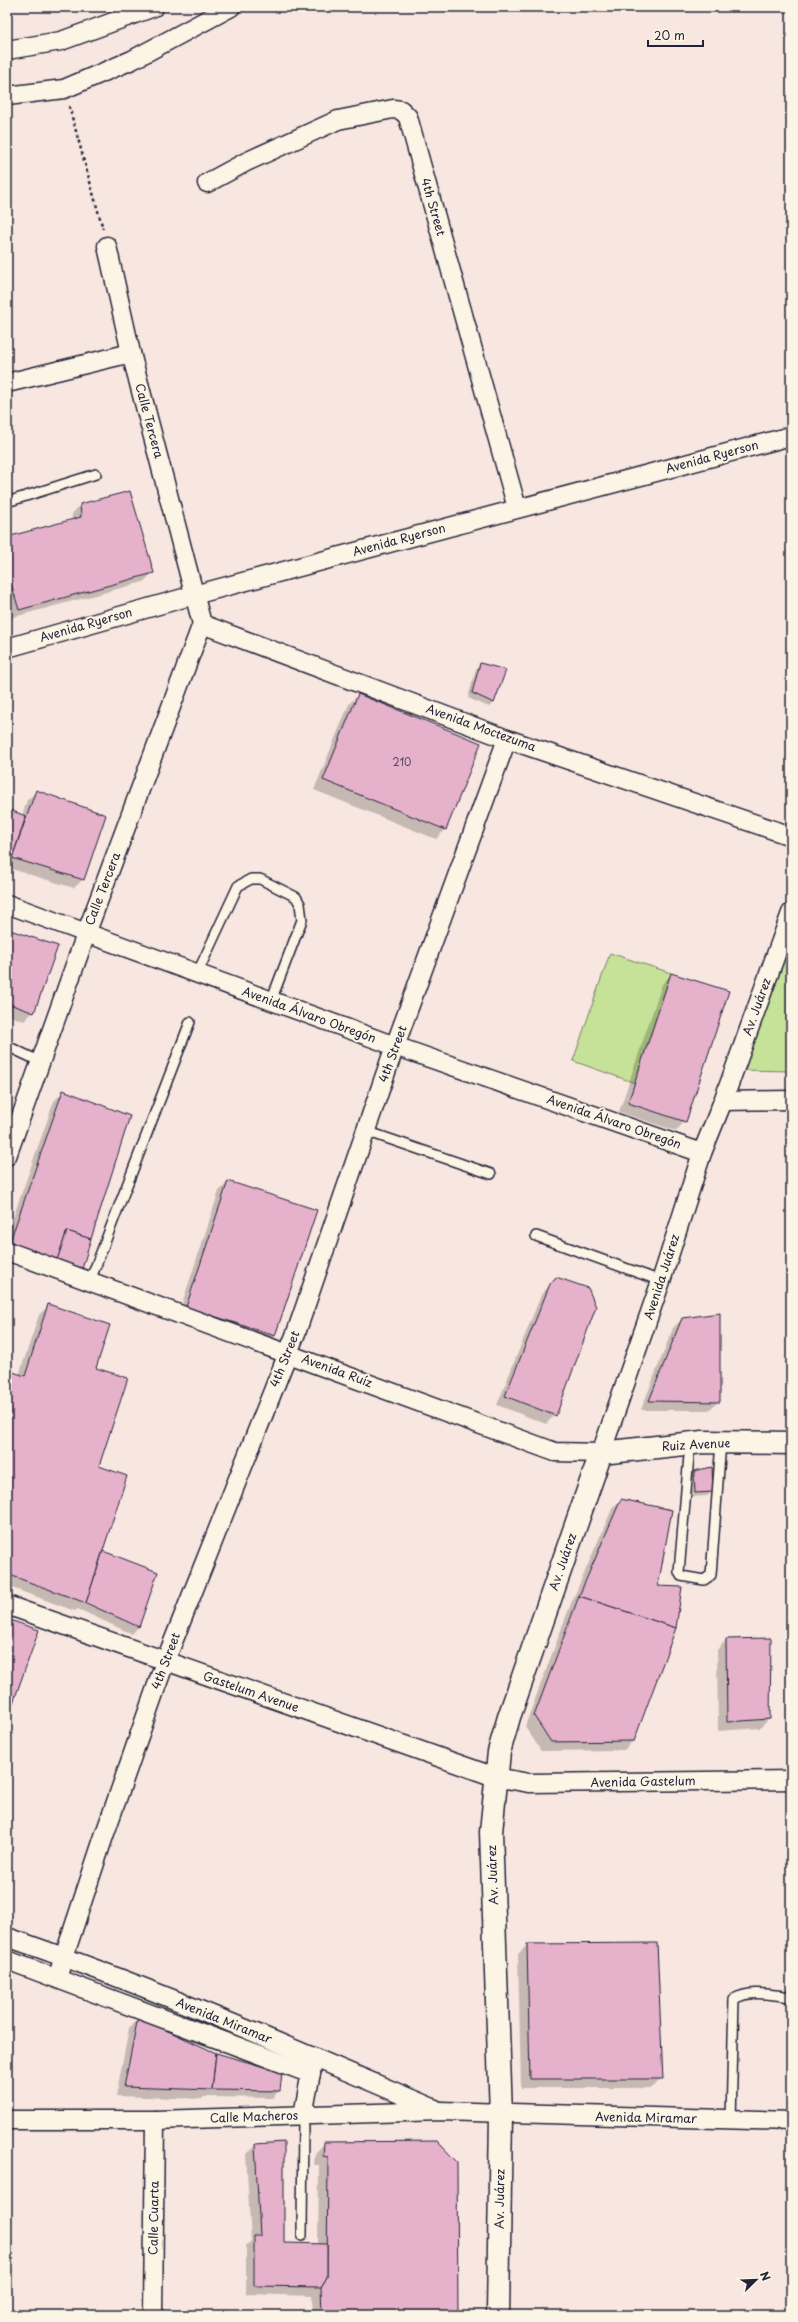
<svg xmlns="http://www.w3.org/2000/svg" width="798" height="2322" font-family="'Playpen Sans',sans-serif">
<rect width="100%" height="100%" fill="#f8e7e0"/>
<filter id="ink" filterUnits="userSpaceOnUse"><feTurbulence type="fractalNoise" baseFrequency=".025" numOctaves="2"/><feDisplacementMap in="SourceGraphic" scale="8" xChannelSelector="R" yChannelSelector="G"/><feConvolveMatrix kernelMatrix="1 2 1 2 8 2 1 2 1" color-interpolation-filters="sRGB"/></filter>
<g filter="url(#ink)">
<g fill="#c6e198" stroke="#74826a">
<polygon points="791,944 791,1071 740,1070"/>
<polygon points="610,953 671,973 635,1083 573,1061"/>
</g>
<g fill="#0003">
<polygon points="81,504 153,573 143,582 10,618 7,609 7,538 72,521 72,514"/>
<polygon points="481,664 494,703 489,707 468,698 476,669"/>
<polygon points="358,695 479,744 445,830 436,839 314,790 349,704"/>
<polygon points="37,791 83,879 74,888 8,868 7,870 7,810 22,816 27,800"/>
<polygon points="7,930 33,1012 24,1021 7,1015"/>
<polygon points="672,974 685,1121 676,1131 619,1112 662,984"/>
<polygon points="64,1091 7,1255 7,1235 54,1101"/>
<polygon points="228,1182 316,1211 275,1336 265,1345 178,1316 219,1191"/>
<polygon points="556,1278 555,1415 546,1424 497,1405 541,1295"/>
<polygon points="49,1305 95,1368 100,1555 103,1552 138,1627 132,1634 78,1609 75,1611 7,1586 7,1371 19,1375 39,1315"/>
<polygon points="682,1319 719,1401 709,1410 641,1410 673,1328"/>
<polygon points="694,1472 712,1492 707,1496 691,1497 690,1476"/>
<polygon points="621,1500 657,1587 633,1741 624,1750 541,1751 525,1726 570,1606 612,1509"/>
<polygon points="726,1640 769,1719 760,1728 718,1731 717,1650"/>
<polygon points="527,1945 662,2078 652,2088 521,2088 518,1954"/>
<polygon points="138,2019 216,2054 279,2091 272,2098 204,2097 202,2099 116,2096 129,2028"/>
<polygon points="325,2143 457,2315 313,2315 312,2296 246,2294 246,2246 251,2241 246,2154 256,2145 283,2244 318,2245 319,2165 314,2165 315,2153"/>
</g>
<g fill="#e6b1cb" stroke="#22223b">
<polygon points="130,491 154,573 19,610 7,570 7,537 81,517 80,504"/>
<polygon points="480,663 506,670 494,703 472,693"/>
<polygon points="358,694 481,743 446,830 323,780"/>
<polygon points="36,790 106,815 84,880 12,858"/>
<polygon points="7,809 26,816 7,873"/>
<polygon points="7,929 58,946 34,1013 7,1003"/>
<polygon points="671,973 729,991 686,1122 628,1103"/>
<polygon points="63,1090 130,1116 91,1239 67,1231 57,1260 9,1244"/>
<polygon points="228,1181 317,1210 275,1336 186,1307"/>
<polygon points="67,1231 91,1239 82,1269 57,1260"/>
<polygon points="556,1277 588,1288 596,1307 556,1416 505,1396 550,1284"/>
<polygon points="48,1304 110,1325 96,1368 128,1378 99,1466 127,1476 86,1603 7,1574 7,1370 25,1376"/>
<polygon points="720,1313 720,1402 649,1401 682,1318"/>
<polygon points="712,1467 713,1492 695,1493 694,1471"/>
<polygon points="621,1499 672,1510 658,1586 682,1587 676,1628 579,1596"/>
<polygon points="103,1551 158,1572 139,1627 86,1603"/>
<polygon points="579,1596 676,1628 634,1741 551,1742 534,1716"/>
<polygon points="7,1619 39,1630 7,1720"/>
<polygon points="771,1638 770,1719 727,1722 726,1639"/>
<polygon points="657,1943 663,2079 530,2079 527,1944"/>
<polygon points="138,2017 216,2053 212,2090 124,2087"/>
<polygon points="216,2053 282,2072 280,2091 212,2090"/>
<polygon points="437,2141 457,2162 458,2315 322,2315 321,2287 327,2277 328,2157 323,2156 324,2142"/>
<polygon points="284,2142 284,2243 327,2244 327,2277 321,2287 254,2286 254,2236 260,2236 255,2144"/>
</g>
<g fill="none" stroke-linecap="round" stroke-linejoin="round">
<g stroke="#22223b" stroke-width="12">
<g id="lane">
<polyline points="7,502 96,474"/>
<polyline points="197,974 238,886 251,879 260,879 296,897 300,904 302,920 271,1001"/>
<polyline points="7,1046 41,1062"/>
<polyline points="366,1131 491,1174"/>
<polyline points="536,1236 661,1281"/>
<polyline points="90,1281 190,1022"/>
<polyline points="690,1444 679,1572 681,1576 704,1580 711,1575 721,1442"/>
<path d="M731,2120l3,-121c17,-10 38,-4 57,-2"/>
<polyline points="302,2236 303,2115"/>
</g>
</g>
<g stroke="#22223b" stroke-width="21">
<g id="street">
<polyline points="7,50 61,41 154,7"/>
<polyline points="7,96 64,89 132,60 231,7"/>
<polyline points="207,183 246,162 338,120 393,109 401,110 408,117 517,508"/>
<polyline points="107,246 131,353 202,624"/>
<polyline points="7,383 131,353"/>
<polyline points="202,624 507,739 791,836"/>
<polyline points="7,648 194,595 791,436"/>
<polyline points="7,904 395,1046 702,1153"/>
<polyline points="723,1101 791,1100"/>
<polyline points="7,1156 86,934 202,624"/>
<polyline points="7,1251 555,1452 601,1453 661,1281 702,1153 723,1101 791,913"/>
<polyline points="7,1605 495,1777 529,1783 791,1780"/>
<path d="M7,1937c145,50 287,112 428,172"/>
<polyline points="7,1960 311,2074"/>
<polyline points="57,1978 103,1839 165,1662 296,1333 395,1046 507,739"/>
<polyline points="303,2115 313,2062"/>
<polyline points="7,2120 155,2120 440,2111 791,2121"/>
<polyline points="153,2315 155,2120"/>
</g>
</g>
<g stroke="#22223b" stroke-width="25">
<polyline id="secondary" points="498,2315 501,2114 491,1832 499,1752 509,1717 601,1453 703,1442 791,1443"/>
</g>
<polyline stroke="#22223b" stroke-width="2.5" stroke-dasharray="3 3" stroke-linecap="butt" points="69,106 103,229"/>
<use href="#lane" stroke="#fcf5e5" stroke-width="9"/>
<use href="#street" stroke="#fcf5e5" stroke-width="18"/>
<use href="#secondary" stroke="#fcf5e5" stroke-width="22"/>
</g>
</g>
<g text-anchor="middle" stroke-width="4" stroke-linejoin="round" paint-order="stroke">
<g font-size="10" fill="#53465f">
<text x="402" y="766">210</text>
</g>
<g font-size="12" fill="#22223b" stroke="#fcf5e5">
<text transform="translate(433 207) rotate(74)" y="4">4th Street</text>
<text transform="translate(149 421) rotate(75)" y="4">Calle Tercera</text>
<text transform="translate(712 457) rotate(-15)" y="4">Avenida Ryerson</text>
<text transform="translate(399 540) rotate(-15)" y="4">Avenida Ryerson</text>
<text transform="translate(86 625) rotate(-16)" y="4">Avenida Ryerson</text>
<text transform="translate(481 728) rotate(20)" y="4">Avenida Moctezuma</text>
<text transform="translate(103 889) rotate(-69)" y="4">Calle Tercera</text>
<text transform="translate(757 1007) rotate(-70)" y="4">Av. Juárez</text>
<text transform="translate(309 1015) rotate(20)" y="4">Avenida Álvaro Obregón</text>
<text transform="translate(393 1054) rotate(-70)" y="4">4th Street</text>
<text transform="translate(614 1122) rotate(19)" y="4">Avenida Álvaro Obregón</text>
<text transform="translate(662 1277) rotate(-72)" y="4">Avenida Juárez</text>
<text transform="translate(285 1359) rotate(-68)" y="4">4th Street</text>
<text transform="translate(337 1371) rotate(20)" y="4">Avenida Ruíz</text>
<text transform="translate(696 1445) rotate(-3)" y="4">Ruiz Avenue</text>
<text transform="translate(563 1562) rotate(-71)" y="4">Av. Juárez</text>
<text transform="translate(166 1661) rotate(-69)" y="4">4th Street</text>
<text transform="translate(251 1692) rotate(19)" y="4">Gastelum Avenue</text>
<text transform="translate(643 1782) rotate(-1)" y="4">Avenida Gastelum</text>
<text transform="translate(493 1875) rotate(-92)" y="4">Av. Juárez</text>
<text transform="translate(224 2021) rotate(22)" y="4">Avenida Miramar</text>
<text transform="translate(254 2117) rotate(-2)" y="4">Calle Macheros</text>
<text transform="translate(646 2118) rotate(1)" y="4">Avenida Miramar</text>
<text transform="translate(500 2199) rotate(-89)" y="4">Av. Juárez</text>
<text transform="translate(154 2218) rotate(-89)" y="4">Calle Cuarta</text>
</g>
</g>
<rect width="798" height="2322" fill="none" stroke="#fcf5e5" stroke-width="24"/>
<rect x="12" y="12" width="774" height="2298" fill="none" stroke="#22223b" stroke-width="1.5" filter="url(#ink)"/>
<g transform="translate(756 2280) rotate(67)" stroke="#fcf5e5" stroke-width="3" paint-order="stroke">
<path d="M0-3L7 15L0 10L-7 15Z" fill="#22223b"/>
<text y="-6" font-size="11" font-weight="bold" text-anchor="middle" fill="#22223b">N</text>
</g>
<path d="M648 40v6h55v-6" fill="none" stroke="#22223b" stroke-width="2"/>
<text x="654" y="40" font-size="12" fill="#22223b" stroke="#fcf5e5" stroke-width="3" paint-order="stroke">20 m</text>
</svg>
